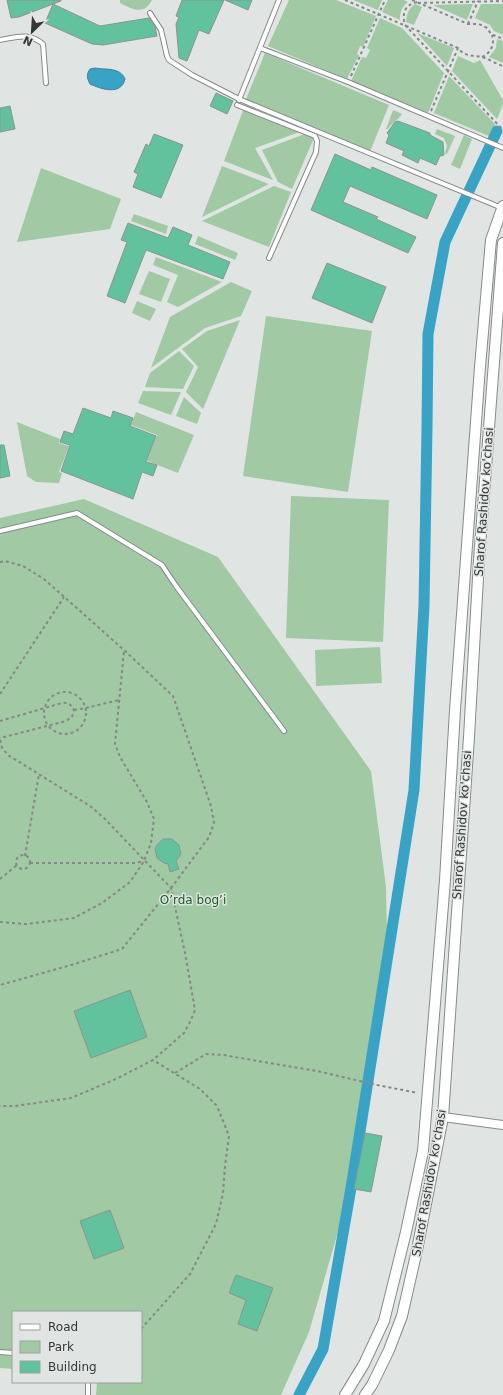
<svg xmlns="http://www.w3.org/2000/svg" width="503" height="1395" font-family="'DejaVu Sans',sans-serif">
<rect width="100%" height="100%" fill="#e0e5e4"/>
<g fill="#a1c9a4">
<path d="M120,0h32c-8,16 -20,9 -32,3z"/>
<polygon points="289,0 336,0 376,16 363,47 360,46 357,54 359,55 347,79 268,46"/>
<polygon points="353,0 382,0 378,10"/>
<path d="M388,0h16l4,2c-6,5 -8,9 -8,18l-18,-8z"/>
<path d="M415,4l7,3 -8,18 -8,-3c1,-8 2,-13 9,-18z"/>
<polygon points="473,4 467,20 433,5"/>
<polygon points="481,4 503,4 503,35 494,31 490,25 475,18"/>
<polygon points="380,18 402,28 444,73 428,113 351,81 362,57 366,58 370,50 367,48"/>
<polygon points="417,33 454,48 447,66"/>
<polygon points="497,39 503,41 503,63 489,57 496,48"/>
<polygon points="265,53 389,105 369,154 244,104"/>
<polygon points="458,56 474,63 480,60 503,100 503,104 497,119 452,71"/>
<polygon points="449,76 495,124 491,137 434,113"/>
<polygon points="244,108 300,132 255,148 273,180 224,161"/>
<path d="M393,110l9,4c-4,7 -10,8 -14,15h-2z"/>
<polygon points="437,129 455,136 447,154 445,153 447,146 444,138 435,134"/>
<polygon points="305,134 314,138 292,189 278,182 262,150"/>
<polygon points="464,135 472,139 460,169 451,165"/>
<polygon points="222,166 269,184 202,217"/>
<polygon points="41,168 121,199 110,229 17,242"/>
<polygon points="274,186 291,192 269,247 202,221"/>
<polygon points="134,214 168,226 166,234 131,221"/>
<polygon points="198,236 238,253 235,260 195,244"/>
<polygon points="156,257 222,282 178,307 167,302 178,275 153,265"/>
<polygon points="149,271 170,279 161,302 139,294"/>
<polygon points="231,282 252,291 241,316 205,328 151,368 170,317"/>
<polygon points="137,301 156,309 150,321 132,313"/>
<polygon points="266,316 372,331 348,492 243,476"/>
<polygon points="240,320 203,409 186,392 198,367 182,349 207,331"/>
<polygon points="179,351 194,366 183,389 145,387 150,373"/>
<polygon points="143,391 181,392 171,415 138,403"/>
<polygon points="184,397 201,413 197,424 176,416"/>
<polygon points="136,412 194,435 178,473 147,461 157,435 131,425"/>
<polygon points="17,422 60,439 59,443 69,446 59,472 62,473 59,483 36,482 27,476"/>
<polygon points="291,496 389,500 383,642 286,638"/>
<polygon points="84,499 218,557 371,771 386,887 387,932 368,1058 359,1127 346,1204 309,1332 281,1395 96,1395 97,1382 141,1382 141,1312 13,1312 13,1369 0,1368 0,518"/>
<polygon points="380,647 382,683 316,686 315,650"/>
</g>
<path fill="#39a3c6" stroke="#38839b" d="M95,68c11,2 25,-1 30,11 -4,17 -24,10 -35,5 -3,-6 -4,-9 0,-15z"/>
<g fill="none" stroke-linecap="round" stroke-linejoin="round">
<polyline stroke="#39a3c6" stroke-width="11" points="299,1395 323,1349 352,1182 414,790 424,606 427,427 428,334 445,242 497,131"/>
</g>
<g fill="#61c29d" stroke="#8f9391">
<polygon points="7,0 61,0 61,1 19,17 11,18"/>
<polygon points="182,0 224,0 209,34 199,30 187,61 179,58 176,24 179,17 176,16"/>
<polygon points="225,0 252,0 248,10"/>
<polygon points="53,4 100,26 149,18 155,27 157,36 103,45 92,44 45,23"/>
<polygon points="216,93 233,101 227,114 210,106"/>
<polygon points="10,106 15,129 0,132 0,108"/>
<polygon points="398,121 430,133 430,135 443,142 444,155 440,156 436,165 420,158 418,163 402,155 404,151 386,143 389,135 387,133 395,122"/>
<polygon points="154,134 183,145 161,198 133,187 138,174 134,172 146,144 149,146"/>
<polygon points="335,154 371,170 372,167 437,195 427,219 350,186 343,202 378,217 376,219 416,237 408,253 311,210"/>
<polygon points="128,223 168,238 173,227 192,235 188,245 230,262 223,279 146,250 125,303 107,296 127,242 121,240"/>
<polygon points="327,263 386,287 372,323 312,298"/>
<polygon points="83,408 111,418 113,411 133,418 130,426 156,436 146,462 157,465 153,476 142,472 133,499 61,471 70,445 60,442 64,431 73,434"/>
<polygon points="0,445 4,445 10,476 0,478"/>
<polygon points="163,839 172,839 179,845 181,854 176,861 179,869 170,872 168,864 164,863 157,858 155,849 157,845"/>
<polygon points="130,990 147,1037 91,1058 74,1011"/>
<polygon points="365,1133 382,1136 371,1192 354,1189"/>
<polygon points="110,1210 124,1248 94,1259 80,1221"/>
<polygon points="236,1275 273,1288 257,1331 238,1324 246,1300 229,1293"/>
</g>
<g fill="none" stroke-linecap="round" stroke-linejoin="round">
<g stroke="#868a8a" stroke-width="6">
<g id="service">
<polyline points="150,13 161,30 167,56 169,60 192,75 239,99 502,208"/>
<path d="M0,40c17,-3 29,-8 43,4l3,39"/>
<polyline points="260,48 348,82 503,148"/>
<polyline points="239,100 279,0"/>
<polyline points="237,105 315,136 317,141 316,152 269,258"/>
<polyline points="0,531 77,513 162,565 176,586 284,731"/>
<polyline points="0,1352 13,1353"/>
<polyline points="88,1395 88,1382"/>
</g>
</g>
<g stroke="#868a8a" stroke-width="10">
<polyline id="minor" points="443,1117 503,1125"/>
</g>
<g stroke="#868a8a" stroke-width="12">
<g id="tertiary">
<polyline points="345,1395 364,1364 384,1321 406,1232 423,1151 445,880 455,710 480,367 491,240 503,206"/>
<polyline points="365,1395 372,1385 389,1350 402,1316 417,1250 443,1117 469,737 479,560 503,243"/>
</g>
</g>
<g stroke="#858887" stroke-width="2" stroke-dasharray="3 3" stroke-linecap="butt">
<path d="M345,0l113,48c7,9 14,7 24,9 7,2 14,7 21,9"/>
<polyline points="412,0 468,24 479,24 487,28 491,34 503,39"/>
<path d="M417,2c-13,3 -15,12 -12,23l98,105"/>
<polyline points="418,3 503,1"/>
<polyline points="468,24 478,1"/>
<path d="M482,57c9,-4 13,-13 10,-22"/>
<polyline points="351,76 385,0"/>
<polyline points="431,111 458,48"/>
<polyline points="0,562 5,561 23,566 44,579 124,650 173,696 211,806 214,823 209,837 171,888 122,949 71,965 0,985"/>
<circle cx="65" cy="713" r="21"/>
<polyline points="0,694 64,597"/>
<polyline points="74,710 86,708 119,700"/>
<path d="M0,721l62,-18c7,-1 9,2 12,7l-2,7 -6,4 -66,17"/>
<polyline points="0,740 2,748 8,755 90,806 104,818 171,888 185,953 195,1010 190,1022 184,1033 153,1060 116,1079 71,1098 15,1106 0,1106"/>
<circle cx="23" cy="862" r="7"/>
<polyline points="25,856 39,774"/>
<polyline points="30,863 136,863 144,861"/>
<polyline points="0,879 17,865"/>
<polyline points="0,922 26,924 74,918 102,903 130,882 144,861 151,843 154,819 147,802 120,757 115,744 124,651"/>
<polyline points="175,1073 206,1054 223,1055 317,1071 377,1085 418,1093"/>
<polyline points="141,1329 190,1274 216,1224 223,1193 225,1166 229,1136 217,1106 200,1089 153,1060"/>
</g>
<use href="#service" stroke="#fff" stroke-width="4"/>
<use href="#minor" stroke="#fff" stroke-width="8"/>
<use href="#tertiary" stroke="#fff" stroke-width="10"/>
</g>
<g text-anchor="middle" stroke-width="3" stroke-linejoin="round" paint-order="stroke">
<g font-size="12" fill="#353736" stroke="#e0e5e4">
<text transform="translate(484 502) rotate(-86)" y="4">Sharof Rashidov ko'chasi</text>
<text transform="translate(462 825) rotate(-86)" y="4">Sharof Rashidov ko'chasi</text>
<text transform="translate(429 1183) rotate(-80)" y="4">Sharof Rashidov ko'chasi</text>
</g>
<g font-size="12" fill="#175d26" stroke="#e0e5e4">
<text x="193" y="904">O’rda bog’i</text>
</g>
</g>
<rect x="12" y="1311" width="130" height="72" fill="#e0e5e4" stroke="#9c9f9e"/>
<rect x="20" y="1324" width="20" height="6" fill="#ffffff" stroke="#9c9f9e"/>
<text x="48" y="1331" font-size="12" fill="#353736">Road</text>
<rect x="20" y="1341" width="20" height="12" fill="#a1c9a4" stroke="#9c9f9e"/>
<text x="48" y="1351" font-size="12" fill="#353736">Park</text>
<rect x="20" y="1361" width="20" height="12" fill="#61c29d" stroke="#9c9f9e"/>
<text x="48" y="1371" font-size="12" fill="#353736">Building</text>
<g transform="translate(32 32) rotate(205)" stroke="#e0e5e4" stroke-width="3" paint-order="stroke">
<path d="M0-3L7 15L0 10L-7 15Z" fill="#353736"/>
<text y="-6" font-size="11" font-weight="bold" text-anchor="middle" fill="#353736">N</text>
</g>
</svg>
